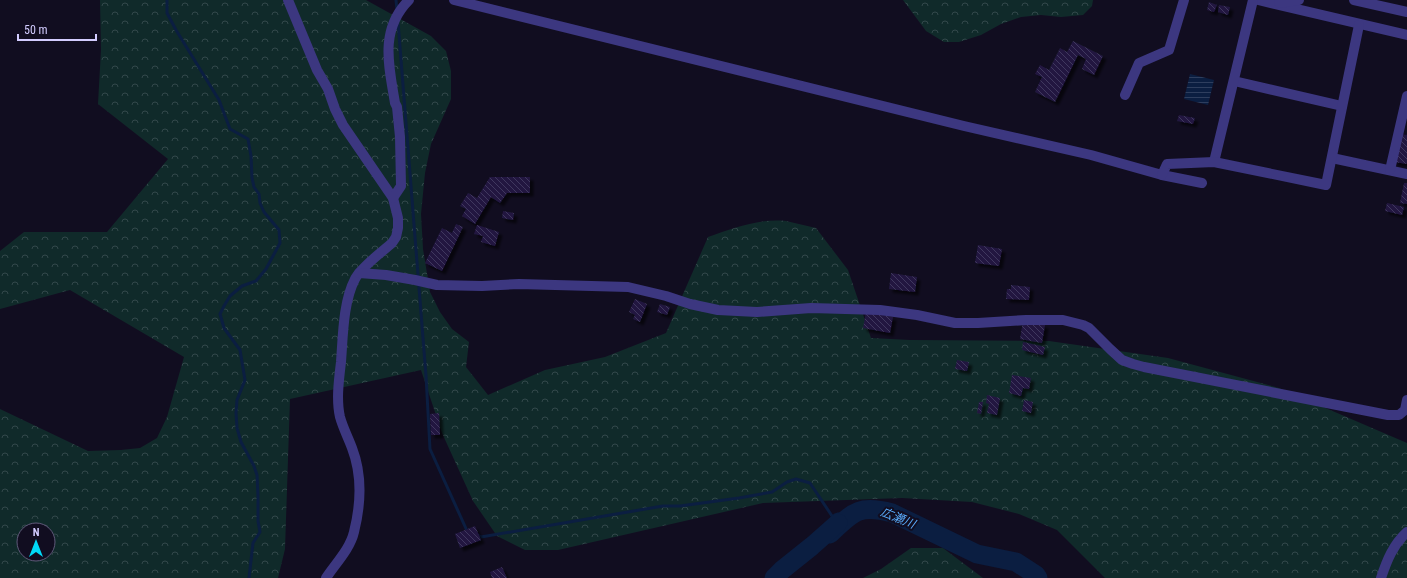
<svg xmlns="http://www.w3.org/2000/svg" width="1407" height="578" font-family="'Roboto Condensed','Noto Sans JP',sans-serif">
<defs>
<pattern id="forest-crowns" width="20" height="18" patternUnits="userSpaceOnUse"><rect width="20" height="18" fill="#102a2a"/><path d="M2 6a3 3 0 1 1 6 0M12 15a3 3 0 1 1 6 0" fill="none" stroke="#32484a"/></pattern>
<pattern id="water-rules" width="6" height="5" patternUnits="userSpaceOnUse"><rect width="6" height="5" fill="#0b1e41"/><path d="M0 2.5h6" fill="none" stroke="#2e3e5e"/></pattern>
<pattern id="building-back-hatch" width="6" height="6" patternUnits="userSpaceOnUse"><rect width="6" height="6" fill="#221941"/><path d="M-1 5l2 2M0 0l6 6M5-1l2 2" fill="none" stroke="#41395e"/></pattern>
<filter id="shadow"><feDropShadow dx="3.5" dy="3.5" stdDeviation="1" flood-color="#0009"/></filter>
</defs>
<rect width="100%" height="100%" fill="#110d20"/>
<g fill="url(#forest-crowns)" fill-rule="evenodd">
<path d="M100,0h266l65,36 15,15 5,20v28l-20,45 -6,29 -4,41 2,35 7,43 10,20 12,17 17,13 -3,25 22,28 57,-25 60,-13 61,-24 42,-96c24,-8 51,-19 78,-16 10,2 20,5 30,7l32,42 23,68 39,2 139,1 119,17 111,30 128,55v135h-302l-48,-48 -38,-16 -47,-12 -70,-4 -139,5 -205,47h-33l-28,-14 -24,-35 -31,-68 -21,-63 -131,29 -5,150 -7,29h-278v-169l88,42 33,-1 19,-2 17,-10 10,-21 17,-60 -114,-67 -70,19v-58l24,-19h83l61,-73 -70,-55 3,-54zM24,530h24v24h-24z"/>
<polygon points="903,0 1093,0 1092,6 1083,15 1061,17 1041,15 1021,17 1001,24 981,35 959,42 944,42 926,31"/>
<polygon points="911,548 943,548 983,578 863,578 881,569"/>
</g>
<polygon fill="url(#water-rules)" points="1190,74 1214,80 1208,105 1184,99"/>
<g fill="none" stroke-linecap="round" stroke-linejoin="round">
<g stroke="#0b1e41" stroke-width="3">
<polyline points="167,0 167,13 176,30 219,100 230,129 248,139 251,156 252,178 254,187 259,194 260,203 264,212 279,230 280,243 266,269 256,281 242,286 230,296 224,306 220,314 224,328 240,350 245,380 237,400 236,413 237,428 241,442 254,466 257,475 258,496 258,521 260,532 253,543 249,578"/>
<polyline points="396,0 397,10"/>
<polyline points="398,22 426,376 430,449 468,533"/>
<polyline points="476,536 478,535 481,537 663,506 680,506 739,498 772,492 787,482 796,479 810,483 832,516 839,522"/>
</g>
<g stroke="#0b1e41" stroke-width="19">
<path d="M839,522l-9,12c23,-22 29,-30 62,-21l85,41 39,8 20,13 2,3"/>
<polyline points="774,578 782,570 812,546 838,523"/>
</g>
</g>
<g fill="url(#building-back-hatch)" filter="url(#shadow)">
<polygon points="1209,2 1217,5 1214,12 1207,10"/>
<polygon points="1219,5 1230,7 1228,15 1218,12"/>
<polygon points="1073,41 1103,56 1094,75 1082,69 1086,59 1078,55 1055,102 1035,92 1042,77 1035,74 1040,65 1049,70 1060,48 1067,52"/>
<polygon points="1179,115 1195,118 1193,124 1177,121"/>
<polygon points="1400,134 1407,135 1407,164 1394,162"/>
<polygon points="490,177 530,177 530,193 507,193 500,203 491,197 475,224 462,216 466,209 460,206 468,193 477,198"/>
<polygon points="1404,183 1407,183 1407,204 1400,203"/>
<polygon points="1387,203 1404,207 1402,215 1385,211"/>
<polygon points="503,211 514,213 513,220 502,218"/>
<polygon points="456,224 463,227 442,271 425,263 442,228 452,233"/>
<polygon points="477,225 499,232 495,246 481,242 483,236 474,234"/>
<polygon points="978,245 1002,249 999,266 975,263"/>
<polygon points="891,273 917,277 915,292 889,289"/>
<polygon points="1011,285 1030,287 1029,300 1006,299 1007,289 1011,289"/>
<polygon points="635,299 647,304 640,322 633,319 635,315 629,312"/>
<polygon points="660,304 670,307 667,315 657,312"/>
<polygon points="866,312 893,317 890,333 863,328"/>
<polygon points="1023,321 1045,325 1042,343 1020,339"/>
<polygon points="1023,342 1045,347 1043,355 1022,350"/>
<polygon points="957,360 969,362 967,371 955,369"/>
<polygon points="1012,375 1031,378 1029,389 1023,388 1021,396 1009,393"/>
<polygon points="987,395 1000,398 997,415 987,413 989,404 986,403"/>
<polygon points="1024,400 1033,402 1031,413 1022,411"/>
<polygon points="979,402 983,402 981,414 977,413"/>
<polygon points="439,413 440,435 431,435 430,414"/>
<polygon points="475,526 481,540 460,548 455,534"/>
<polygon points="502,567 507,578 492,578 490,572"/>
</g>
<g fill="none" stroke-linecap="round" stroke-linejoin="round">
<g stroke="#3c3780" stroke-width="10">
<path d="M288,0l29,70 11,19 7,20 8,16 50,73 5,20v10l-2,9 -4,6c-10,9 -31,24 -37,36 -12,23 -12,57 -14,83 -2,17 -5,38 -1,55 3,11 8,20 12,31 10,26 9,56 2,84 -4,17 -18,31 -28,46"/>
<polyline points="454,0 964,126 1091,155 1162,175 1202,183"/>
<polyline points="1258,0 1407,35"/>
<polyline points="1354,0 1407,12"/>
<polyline points="1279,3 1299,0"/>
<polyline points="1234,81 1342,106"/>
<polyline points="1125,95 1139,63 1169,50 1184,0"/>
<polyline points="1332,158 1407,174"/>
<polyline points="1214,162 1253,0"/>
<polyline points="1390,170 1407,96"/>
<polyline points="1162,175 1167,164 1214,162 1326,185 1359,25"/>
<path d="M393,198l8,-12 -1,-49 -3,-30 -2,-4c-6,-37 -16,-73 14,-103"/>
<polyline points="359,273 386,275 415,280 437,285 482,286 519,284 628,287 666,296 690,304 718,310 757,312 811,308 880,310 917,315 955,323 978,323 1026,320 1063,320 1083,325 1089,328 1110,349 1122,360 1133,364 1144,367 1388,415 1399,415 1405,410 1407,400"/>
<path d="M1381,578c6,-18 12,-33 26,-46"/>
</g>
</g>
<g text-anchor="middle" stroke-width="4" stroke-linejoin="round" paint-order="stroke">
<g font-size="12" font-style="italic" fill="#5aaeff" stroke="#110d20">
<text transform="translate(898 518) rotate(22)" y="4">広瀬川</text>
</g>
</g>
<g transform="translate(36 542)"><circle r="19" fill="#110d20" stroke="#5f5979"/>
<path d="M0-3L7 15L0 10L-7 15Z" fill="#00d8f7"/>
<text y="-6" font-size="11" font-weight="bold" text-anchor="middle" fill="#d3ccff">N</text>
</g>
<path d="M18 34v6h78v-6" fill="none" stroke="#d3ccff" stroke-width="2"/>
<text x="24" y="34" font-size="12" fill="#d3ccff" stroke="#110d20" stroke-width="3" paint-order="stroke">50 m</text>
</svg>
